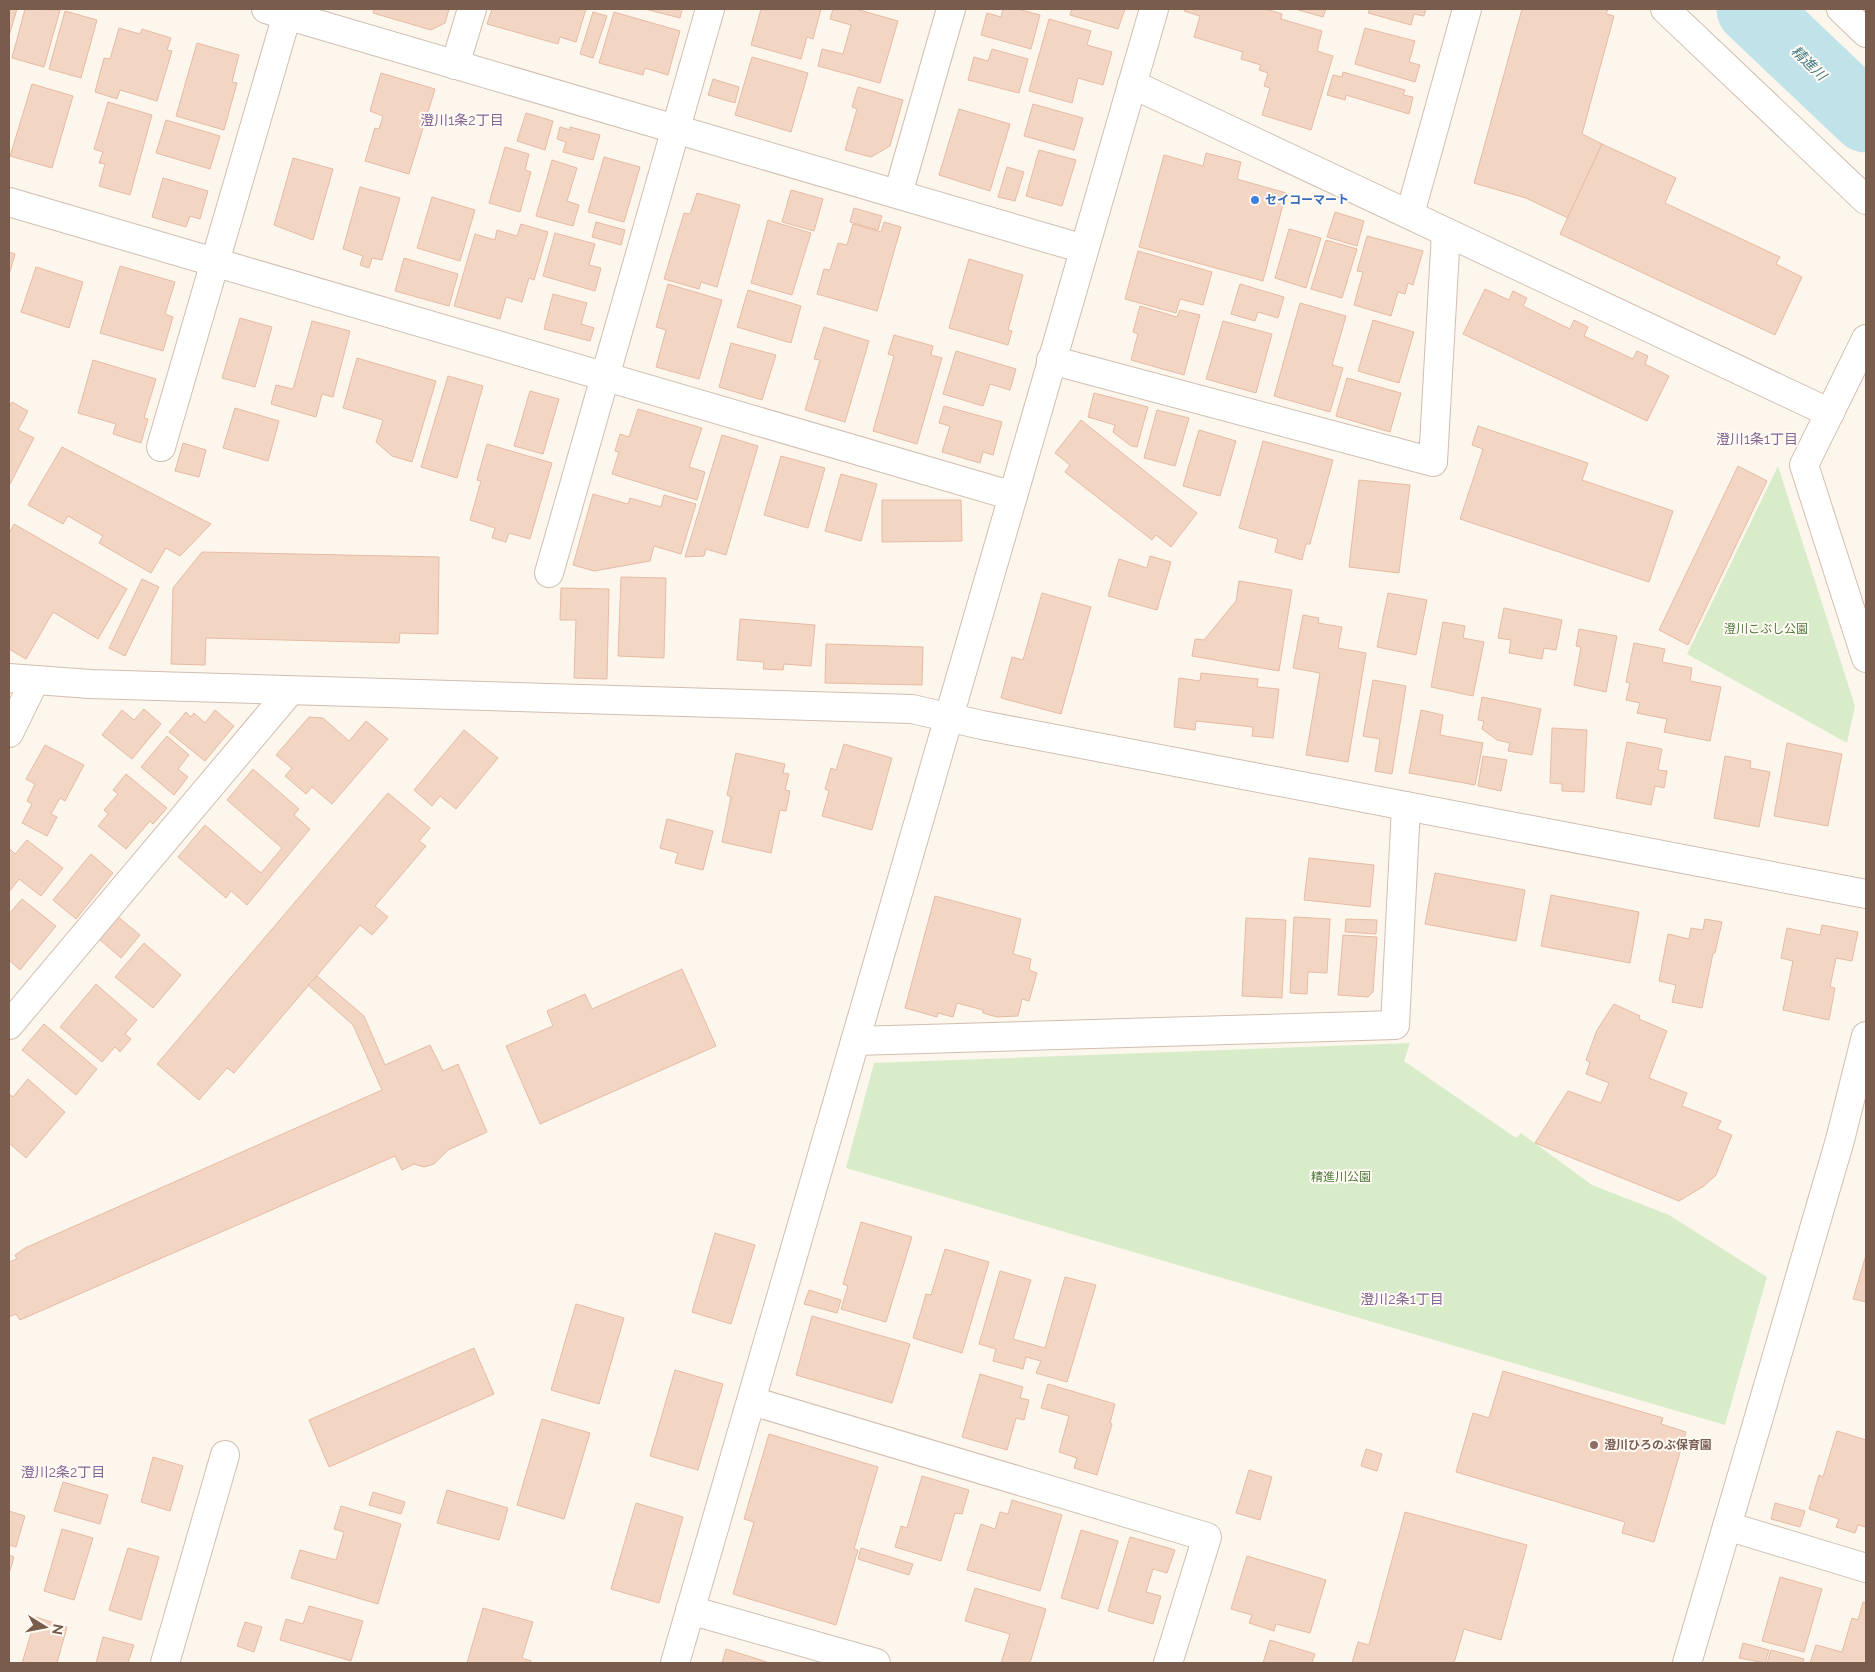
<svg xmlns="http://www.w3.org/2000/svg" width="1875" height="1672" font-family="Raleway,'Noto Sans JP',sans-serif">
<rect width="100%" height="100%" fill="#fdf6ec"/>
<g fill="#d8ecc9">
<polygon points="1778,466 1855,706 1847,743 1687,654"/>
<polygon points="1410,1043 1404,1061 1516,1138 1521,1133 1592,1185 1669,1215 1767,1277 1725,1425 846,1168 874,1063"/>
</g>
<g fill="none" stroke-linecap="round" stroke-linejoin="round">
<polyline stroke="#bfe3e8" stroke-width="71" points="1752,9 1866,117"/>
</g>
<g fill="#f3d5c3" stroke="#e6bba3">
<polygon points="9,9 17,9 9,36"/>
<polygon points="25,9 60,10 44,67 12,58"/>
<polygon points="374,9 449,9 445,23 431,30 373,13"/>
<polygon points="492,9 586,9 576,42 560,37 558,44 487,24"/>
<polygon points="645,9 682,9 680,18"/>
<polygon points="761,9 821,9 813,39 807,37 801,59 751,45"/>
<polygon points="833,9 856,9 898,21 880,83 818,66 822,49 843,54 851,25 830,19"/>
<polygon points="1003,9 1018,9 1040,15 1031,49 981,35 987,13 1001,17"/>
<polygon points="1072,9 1125,9 1118,29 1070,15"/>
<polygon points="1185,9 1266,9 1282,14 1281,19 1322,31 1317,51 1333,56 1311,130 1262,115 1270,88 1264,86 1268,73 1259,70 1261,65 1241,59 1243,52 1194,37 1200,16 1184,11"/>
<polygon points="1295,9 1326,9 1323,17"/>
<polygon points="1370,9 1426,9 1424,16 1414,14 1411,25 1368,13"/>
<polygon points="1522,9 1608,9 1606,14 1614,16 1582,134 1602,144 1568,218 1526,198 1474,183"/>
<polygon points="65,11 97,20 81,78 49,69"/>
<polygon points="593,12 607,16 593,58 580,54"/>
<polygon points="614,12 680,31 668,75 645,68 643,75 599,63"/>
<polygon points="1049,19 1091,31 1087,45 1112,52 1103,85 1078,78 1072,103 1029,91"/>
<polygon points="119,28 140,34 142,29 171,38 167,50 172,51 157,101 120,90 117,99 95,92 104,58 110,59"/>
<polygon points="1365,28 1415,41 1409,62 1420,65 1415,82 1355,64"/>
<polygon points="197,43 239,55 232,82 237,83 224,130 176,116"/>
<polygon points="992,49 1028,59 1019,93 968,80 974,57 988,61"/>
<polygon points="752,57 808,73 791,132 735,115"/>
<polygon points="1343,72 1405,90 1403,95 1413,97 1409,114 1346,95 1345,100 1327,95 1333,75 1342,77"/>
<polygon points="381,73 435,89 409,174 365,161 375,128 379,129 383,116 370,111"/>
<polygon points="713,79 739,87 735,103 708,95"/>
<polygon points="32,84 73,96 52,168 10,156"/>
<polygon points="858,87 903,100 890,146 871,157 845,150 857,109 852,107"/>
<polygon points="108,102 152,115 130,195 99,186 105,164 99,163 103,152 94,149"/>
<polygon points="1033,104 1083,118 1074,150 1024,136"/>
<polygon points="959,109 1010,124 990,191 939,175"/>
<polygon points="526,113 553,121 545,150 517,141"/>
<polygon points="166,120 220,136 210,169 156,153"/>
<polygon points="560,127 570,130 570,127 600,135 593,160 563,152 566,142 557,139"/>
<polygon points="1602,144 1676,178 1665,203 1780,257 1776,264 1802,277 1775,335 1560,234"/>
<polygon points="505,147 529,154 525,170 531,172 520,212 489,203"/>
<polygon points="1039,150 1076,160 1062,206 1026,196"/>
<polygon points="1206,153 1241,162 1237,179 1286,193 1263,281 1139,247 1164,155 1203,166"/>
<polygon points="604,157 640,167 624,222 588,212"/>
<polygon points="293,158 333,169 313,240 274,225"/>
<polygon points="552,160 577,168 567,201 579,205 573,226 536,216"/>
<polygon points="1007,167 1024,172 1015,201 998,197"/>
<polygon points="163,178 208,191 200,219 190,216 186,227 152,217"/>
<polygon points="360,187 400,198 382,260 372,258 369,268 360,265 363,256 343,249"/>
<polygon points="791,190 823,199 814,231 782,222"/>
<polygon points="697,193 740,205 717,287 701,282 699,289 664,279 684,213 690,214"/>
<polygon points="432,197 475,210 460,261 417,248"/>
<polygon points="854,208 882,216 878,230 850,222"/>
<polygon points="1335,212 1364,221 1357,246 1327,237"/>
<polygon points="768,220 811,233 792,295 751,283"/>
<polygon points="596,222 625,230 621,245 592,237"/>
<polygon points="884,222 901,227 877,311 817,294 824,269 830,270 838,243 847,245 853,224 881,232"/>
<polygon points="521,224 548,232 534,280 529,278 522,302 506,297 500,319 454,306 475,234 495,240 497,230 517,236"/>
<polygon points="1289,229 1321,238 1306,288 1275,278"/>
<polygon points="555,233 595,244 589,265 601,268 595,291 543,276"/>
<polygon points="1367,236 1423,251 1413,285 1408,283 1405,294 1398,292 1391,316 1354,305 1363,272 1357,271"/>
<polygon points="1326,240 1357,249 1342,298 1311,289"/>
<polygon points="1138,251 1212,272 1203,305 1180,299 1176,313 1125,299"/>
<polygon points="9,252 15,254 9,275"/>
<polygon points="404,258 458,274 449,306 395,291"/>
<polygon points="969,259 1023,275 1008,330 1012,331 1008,345 949,328"/>
<polygon points="120,266 175,282 165,314 173,317 163,351 100,333"/>
<polygon points="36,267 83,282 69,328 21,312"/>
<polygon points="668,284 722,300 699,379 656,367 666,330 656,327"/>
<polygon points="1240,284 1284,297 1278,318 1258,312 1255,321 1231,314"/>
<polygon points="1485,289 1509,300 1513,291 1527,298 1523,306 1570,329 1574,320 1588,327 1584,336 1633,359 1637,351 1648,356 1645,364 1669,376 1647,421 1463,334"/>
<polygon points="748,290 801,306 791,343 737,327"/>
<polygon points="553,294 587,303 581,324 594,328 590,341 544,329"/>
<polygon points="1300,303 1346,316 1332,365 1343,368 1330,412 1274,396"/>
<polygon points="1140,306 1177,317 1180,310 1200,315 1184,375 1131,360 1138,334 1133,332"/>
<polygon points="240,318 272,327 255,387 222,378"/>
<polygon points="1373,320 1414,332 1399,383 1358,371"/>
<polygon points="312,321 350,331 333,397 322,394 316,417 271,404 276,385 293,389"/>
<polygon points="1223,321 1272,334 1256,393 1206,379"/>
<polygon points="824,327 869,341 845,422 805,410 820,360 814,359"/>
<polygon points="894,335 933,346 931,355 942,358 917,444 873,431 894,356 888,354"/>
<polygon points="731,343 776,355 762,400 719,387"/>
<polygon points="956,351 1016,369 1010,390 990,384 983,406 943,394"/>
<polygon points="357,358 436,381 412,462 392,456 376,442 383,420 343,408"/>
<polygon points="93,360 156,379 144,418 148,419 141,443 113,434 116,424 78,413"/>
<polygon points="448,376 483,386 457,478 421,467"/>
<polygon points="1347,378 1401,393 1390,432 1336,416"/>
<polygon points="530,391 559,399 543,454 514,446"/>
<polygon points="1094,393 1148,407 1137,447 1131,446 1113,432 1115,425 1088,417"/>
<polygon points="12,402 28,411 18,430 34,438 9,486 9,407"/>
<polygon points="944,406 1002,422 993,455 983,452 980,463 942,452 950,426 939,423"/>
<polygon points="235,408 279,421 268,461 223,448"/>
<polygon points="638,409 702,428 689,467 705,472 697,500 612,474 619,452 615,451 620,434 629,437"/>
<polygon points="1157,410 1189,418 1175,466 1144,458"/>
<polygon points="1081,420 1197,513 1171,547 1156,535 1152,540 1065,472 1070,465 1055,453"/>
<polygon points="1478,426 1588,463 1582,480 1673,511 1649,582 1460,519 1483,449 1472,445"/>
<polygon points="1199,430 1236,441 1220,496 1183,486"/>
<polygon points="722,435 758,446 726,555 706,549 704,556 685,557"/>
<polygon points="1263,441 1333,460 1310,544 1306,544 1302,560 1275,552 1278,539 1239,528"/>
<polygon points="183,443 206,450 199,477 175,471"/>
<polygon points="487,444 552,463 530,539 509,533 506,542 492,538 495,528 470,520 481,481 477,480"/>
<polygon points="62,447 211,524 180,556 166,548 151,573 99,543 103,536 68,516 63,524 28,505"/>
<polygon points="781,456 825,468 808,528 764,515"/>
<polygon points="1738,466 1767,481 1688,645 1659,630"/>
<polygon points="841,474 877,484 861,541 825,531"/>
<polygon points="1359,480 1410,485 1399,573 1349,567"/>
<polygon points="593,494 628,504 630,498 661,507 664,495 696,504 681,554 654,546 650,561 594,571 573,565"/>
<polygon points="882,500 961,500 962,541 882,542"/>
<polygon points="14,524 127,589 98,639 53,612 26,659 9,649 9,534"/>
<polygon points="202,552 439,557 438,634 400,633 399,643 206,638 205,665 171,664 173,588"/>
<polygon points="1150,556 1171,562 1157,610 1108,596 1119,559 1147,568"/>
<polygon points="621,577 666,578 664,658 618,656"/>
<polygon points="142,579 159,587 125,656 109,648"/>
<polygon points="1239,581 1292,590 1279,671 1192,656 1195,639 1204,640 1236,601"/>
<polygon points="561,588 609,589 607,679 574,678 576,620 560,620"/>
<polygon points="1042,593 1091,607 1061,714 1001,698 1012,657 1023,660"/>
<polygon points="1388,593 1427,600 1416,655 1377,647"/>
<polygon points="1504,608 1562,620 1556,650 1544,648 1542,659 1509,653 1511,640 1498,638"/>
<polygon points="1303,615 1319,618 1318,623 1342,627 1338,648 1366,653 1348,762 1306,755 1320,673 1293,668"/>
<polygon points="740,619 815,625 811,666 784,664 783,670 763,669 764,662 737,660"/>
<polygon points="1443,622 1465,626 1463,638 1484,642 1473,696 1431,687"/>
<polygon points="1579,629 1617,636 1606,692 1574,685 1581,647 1576,646"/>
<polygon points="1634,643 1665,649 1662,662 1692,668 1690,681 1721,687 1710,741 1664,732 1667,719 1637,713 1640,703 1626,700 1630,683 1626,682"/>
<polygon points="826,644 923,647 922,685 825,683"/>
<polygon points="1201,673 1258,679 1257,687 1279,689 1273,738 1252,736 1253,727 1196,721 1195,730 1174,727 1179,678 1200,681"/>
<polygon points="1373,680 1406,686 1392,774 1375,771 1380,739 1363,736"/>
<polygon points="1482,697 1541,709 1532,755 1508,751 1510,743 1497,740 1482,729 1484,721 1478,720"/>
<polygon points="144,709 161,724 132,759 102,735 122,710 134,720"/>
<polygon points="215,710 234,726 205,761 169,732 186,712 191,717 194,713 205,723"/>
<polygon points="1421,710 1443,715 1440,735 1483,743 1475,785 1409,773"/>
<polygon points="309,717 323,718 349,741 366,721 388,739 332,804 312,787 306,794 285,776 292,768 276,755"/>
<polygon points="1552,728 1587,730 1584,792 1562,791 1562,784 1550,783"/>
<polygon points="464,730 498,758 456,809 440,796 432,806 414,790"/>
<polygon points="167,736 189,755 178,769 188,777 174,795 141,767"/>
<polygon points="1627,742 1662,749 1658,770 1667,771 1664,788 1655,786 1651,805 1616,798"/>
<polygon points="1787,743 1842,754 1828,826 1774,816"/>
<polygon points="844,744 892,758 872,830 822,816 829,791 825,789 831,768 836,770"/>
<polygon points="45,745 84,765 65,801 60,798 51,814 57,817 47,836 22,823 32,804 27,801 35,784 26,779"/>
<polygon points="736,753 785,764 783,773 789,774 785,790 790,791 786,811 780,810 771,853 722,842 731,797 727,795"/>
<polygon points="1483,756 1507,760 1501,791 1478,786"/>
<polygon points="1725,756 1751,761 1750,768 1770,772 1759,827 1714,818"/>
<polygon points="253,769 299,809 294,815 310,829 247,905 231,891 226,898 178,857 205,825 261,873 282,848 227,800"/>
<polygon points="126,774 167,808 153,824 150,821 126,849 98,826 108,814 104,810 118,794 113,790"/>
<polygon points="388,793 430,828 419,841 426,846 375,906 388,917 372,935 360,925 234,1073 227,1068 199,1100 157,1064"/>
<polygon points="667,819 713,831 703,870 675,863 678,853 660,848"/>
<polygon points="27,840 63,868 41,896 19,879 9,892 9,848 15,854"/>
<polygon points="91,854 113,873 76,919 53,900"/>
<polygon points="1309,858 1374,865 1370,907 1304,900"/>
<polygon points="1435,873 1525,890 1516,941 1425,924"/>
<polygon points="1551,895 1639,912 1630,963 1541,946"/>
<polygon points="935,896 1021,919 1013,954 1031,959 1029,970 1037,973 1029,1001 1022,999 1018,1016 997,1017 983,1013 983,1010 957,1003 953,1017 938,1013 937,1017 905,1008"/>
<polygon points="22,899 56,926 20,970 9,960 9,914"/>
<polygon points="117,916 140,935 121,958 99,939"/>
<polygon points="1294,917 1330,919 1327,973 1308,972 1307,994 1290,993"/>
<polygon points="1246,918 1286,920 1282,998 1242,996"/>
<polygon points="1346,919 1377,920 1376,934 1345,932"/>
<polygon points="1705,919 1722,922 1715,953 1713,953 1702,1008 1672,1002 1676,985 1659,981 1668,934 1689,939 1691,928 1703,930"/>
<polygon points="1822,925 1858,932 1852,961 1836,958 1830,987 1835,988 1829,1020 1783,1010 1793,961 1781,958 1787,928 1820,935"/>
<polygon points="1343,935 1377,937 1373,992 1368,997 1338,995"/>
<polygon points="144,943 181,975 153,1008 115,977"/>
<polygon points="682,969 716,1046 540,1124 506,1046 553,1026 547,1011 585,994 592,1009"/>
<polygon points="317,976 364,1016 385,1065 430,1045 443,1071 458,1064 487,1132 448,1150 434,1164 424,1167 414,1164 402,1170 395,1156 20,1320 16,1314 9,1317 9,1262 17,1259 15,1255 25,1248 382,1090 353,1025 308,985"/>
<polygon points="96,984 137,1020 125,1034 131,1039 120,1052 115,1047 102,1062 60,1027"/>
<polygon points="1614,1004 1640,1016 1639,1019 1667,1031 1649,1078 1687,1093 1682,1106 1721,1121 1717,1129 1732,1135 1716,1175 1704,1186 1679,1201 1535,1143 1568,1091 1601,1103 1609,1083 1586,1074 1590,1062 1586,1060 1597,1030"/>
<polygon points="44,1024 97,1069 76,1095 22,1050"/>
<polygon points="28,1079 65,1112 26,1158 9,1143 9,1094 13,1097"/>
<polygon points="861,1222 912,1237 886,1322 841,1309 848,1286 843,1284"/>
<polygon points="715,1233 755,1245 731,1324 692,1312"/>
<polygon points="945,1249 989,1262 962,1353 913,1338 926,1294 931,1295"/>
<polygon points="1866,1255 1866,1302 1853,1299"/>
<polygon points="1000,1271 1031,1280 1013,1339 1045,1348 1065,1277 1096,1285 1067,1382 1036,1373 1041,1361 1026,1357 1023,1369 993,1361 996,1349 979,1344"/>
<polygon points="809,1290 841,1300 837,1313 804,1304"/>
<polygon points="576,1304 624,1318 599,1404 551,1390"/>
<polygon points="812,1316 910,1344 892,1403 796,1375"/>
<polygon points="474,1348 494,1394 329,1467 309,1420"/>
<polygon points="675,1370 723,1384 698,1470 650,1456"/>
<polygon points="1503,1371 1663,1418 1661,1424 1686,1432 1654,1542 1622,1533 1625,1522 1456,1472 1473,1413 1489,1418"/>
<polygon points="980,1374 1023,1387 1020,1398 1029,1400 1024,1420 1016,1418 1007,1450 962,1437"/>
<polygon points="1048,1384 1115,1404 1110,1423 1112,1424 1097,1475 1074,1468 1077,1458 1059,1452 1069,1416 1041,1408"/>
<polygon points="542,1419 590,1433 564,1519 517,1505"/>
<polygon points="1837,1431 1866,1440 1866,1527 1858,1525 1855,1533 1836,1527 1839,1519 1809,1509 1819,1475 1823,1477"/>
<polygon points="769,1434 878,1467 854,1549 858,1550 836,1625 733,1594 754,1522 744,1519"/>
<polygon points="1366,1449 1382,1454 1377,1471 1361,1466"/>
<polygon points="153,1457 183,1466 170,1511 141,1502"/>
<polygon points="1249,1470 1272,1477 1260,1520 1236,1513"/>
<polygon points="922,1476 969,1490 962,1514 955,1513 941,1561 895,1547 901,1526 907,1528"/>
<polygon points="63,1482 108,1495 100,1524 54,1511"/>
<polygon points="447,1490 508,1508 499,1540 437,1523"/>
<polygon points="373,1492 405,1502 401,1514 369,1505"/>
<polygon points="1012,1500 1062,1515 1040,1591 967,1570 981,1524 995,1529 1000,1512 1008,1514"/>
<polygon points="636,1503 683,1517 659,1603 611,1589"/>
<polygon points="1775,1503 1805,1511 1800,1527 1771,1519"/>
<polygon points="341,1506 401,1524 378,1604 291,1578 300,1550 336,1560 344,1532 334,1529"/>
<polygon points="9,1511 25,1516 16,1547 9,1545"/>
<polygon points="1405,1512 1527,1545 1501,1640 1464,1629 1454,1663 1352,1663 1358,1642 1369,1645"/>
<polygon points="62,1529 93,1538 74,1600 44,1591"/>
<polygon points="1081,1530 1118,1541 1098,1609 1061,1598"/>
<polygon points="1130,1537 1175,1550 1167,1573 1153,1569 1146,1592 1161,1596 1153,1624 1108,1611"/>
<polygon points="128,1548 159,1557 141,1620 109,1610"/>
<polygon points="861,1548 913,1564 909,1575 858,1559"/>
<polygon points="9,1555 14,1557 9,1574"/>
<polygon points="1247,1556 1326,1580 1310,1633 1276,1624 1274,1631 1249,1623 1252,1615 1231,1609"/>
<polygon points="1780,1577 1822,1589 1804,1652 1762,1641"/>
<polygon points="975,1588 1046,1609 1030,1663 1001,1663 1010,1634 965,1621"/>
<polygon points="1863,1602 1866,1603 1866,1663 1810,1663 1816,1645 1842,1652 1852,1618 1858,1620"/>
<polygon points="309,1606 363,1621 351,1661 280,1640 286,1619 303,1624"/>
<polygon points="483,1608 533,1622 522,1658 531,1661 530,1663 467,1663"/>
<polygon points="36,1617 67,1627 57,1663 22,1663"/>
<polygon points="245,1622 262,1627 254,1652 237,1646"/>
<polygon points="103,1637 134,1645 128,1663 96,1663"/>
<polygon points="1270,1640 1315,1654 1312,1663 1263,1663"/>
<polygon points="1743,1643 1769,1650 1765,1663 1739,1658"/>
<polygon points="726,1649 767,1662 767,1663 722,1663"/>
<polygon points="1771,1650 1804,1659 1803,1663 1767,1663"/>
</g>
<g fill="none" stroke-linecap="round" stroke-linejoin="round">
<g stroke="#d1beb0" stroke-width="30">
<g id="minor">
<polyline points="266,9 1084,249"/>
<polyline points="1665,9 1866,200"/>
<polyline points="1841,9 1866,33"/>
<polyline points="455,65 472,9"/>
<polyline points="1132,84 1830,413"/>
<polyline points="898,194 951,9"/>
<polyline points="9,202 1013,496"/>
<polyline points="1410,214 1467,9"/>
<polyline points="1866,339 1804,465 1866,658"/>
<polyline points="1051,360 1433,462 1446,232"/>
<polyline points="161,447 287,15"/>
<polyline points="549,573 710,9"/>
<polyline points="9,678 90,684 912,709 982,725 1866,894"/>
<polyline points="9,733 35,680"/>
<polyline points="9,1025 290,691"/>
<polyline points="855,1041 1395,1025 1406,806"/>
<polyline points="752,1401 1207,1537 1168,1663"/>
<polyline points="1727,1526 1866,1568"/>
<polyline points="690,1610 876,1663"/>
<polyline points="165,1663 225,1455"/>
<polyline points="675,1663 1154,9"/>
<polyline points="1687,1663 1840,1140 1866,1036"/>
</g>
</g>
<use href="#minor" stroke="#fff" stroke-width="28"/>
</g>
<circle fill="#3f7fe0" stroke="#fffaf3" stroke-width="2" cx="1255" cy="200" r="5"/>
<circle fill="#8d6e63" stroke="#fffaf3" stroke-width="2" cx="1594" cy="1445" r="5"/>
<g text-anchor="middle" stroke-width="4" stroke-linejoin="round" paint-order="stroke">
<g font-size="12" font-weight="bold" fill="#366cbe" stroke="#fffaf3" text-anchor="start">
<text x="1265" y="204">セイコーマート</text>
</g>
<g font-size="12" fill="#537a41" stroke="#fffaf3">
<text x="1766" y="633">澄川こぶし公園</text>
<text x="1341" y="1181">精進川公園</text>
</g>
<g font-size="12" font-weight="bold" fill="#785e54" stroke="#fffaf3" text-anchor="start">
<text x="1604" y="1449">澄川ひろのぶ保育園</text>
</g>
<g font-size="14" font-style="italic" fill="#437c86" stroke="#fffaf3">
<text transform="translate(1809 63) rotate(44)" y="5">精進川</text>
</g>
<g font-size="14" fill="#846695" stroke="#fffaf3">
<text x="462" y="125">澄川1条2丁目</text>
<text x="1757" y="444">澄川1条1丁目</text>
<text x="1402" y="1304">澄川2条1丁目</text>
<text x="63" y="1477">澄川2条2丁目</text>
</g>
</g>
<rect width="1875" height="1672" fill="none" stroke="#7a5c4d" stroke-width="20"/>
<g transform="translate(45 1627) rotate(100)" stroke="#fffaf3" stroke-width="4" paint-order="stroke">
<path d="M0-4L9 19L0 12L-9 19Z" fill="#7a5c4d"/>
<text y="-8" font-size="14" font-weight="bold" text-anchor="middle" fill="#7a5c4d">N</text>
</g>
</svg>
